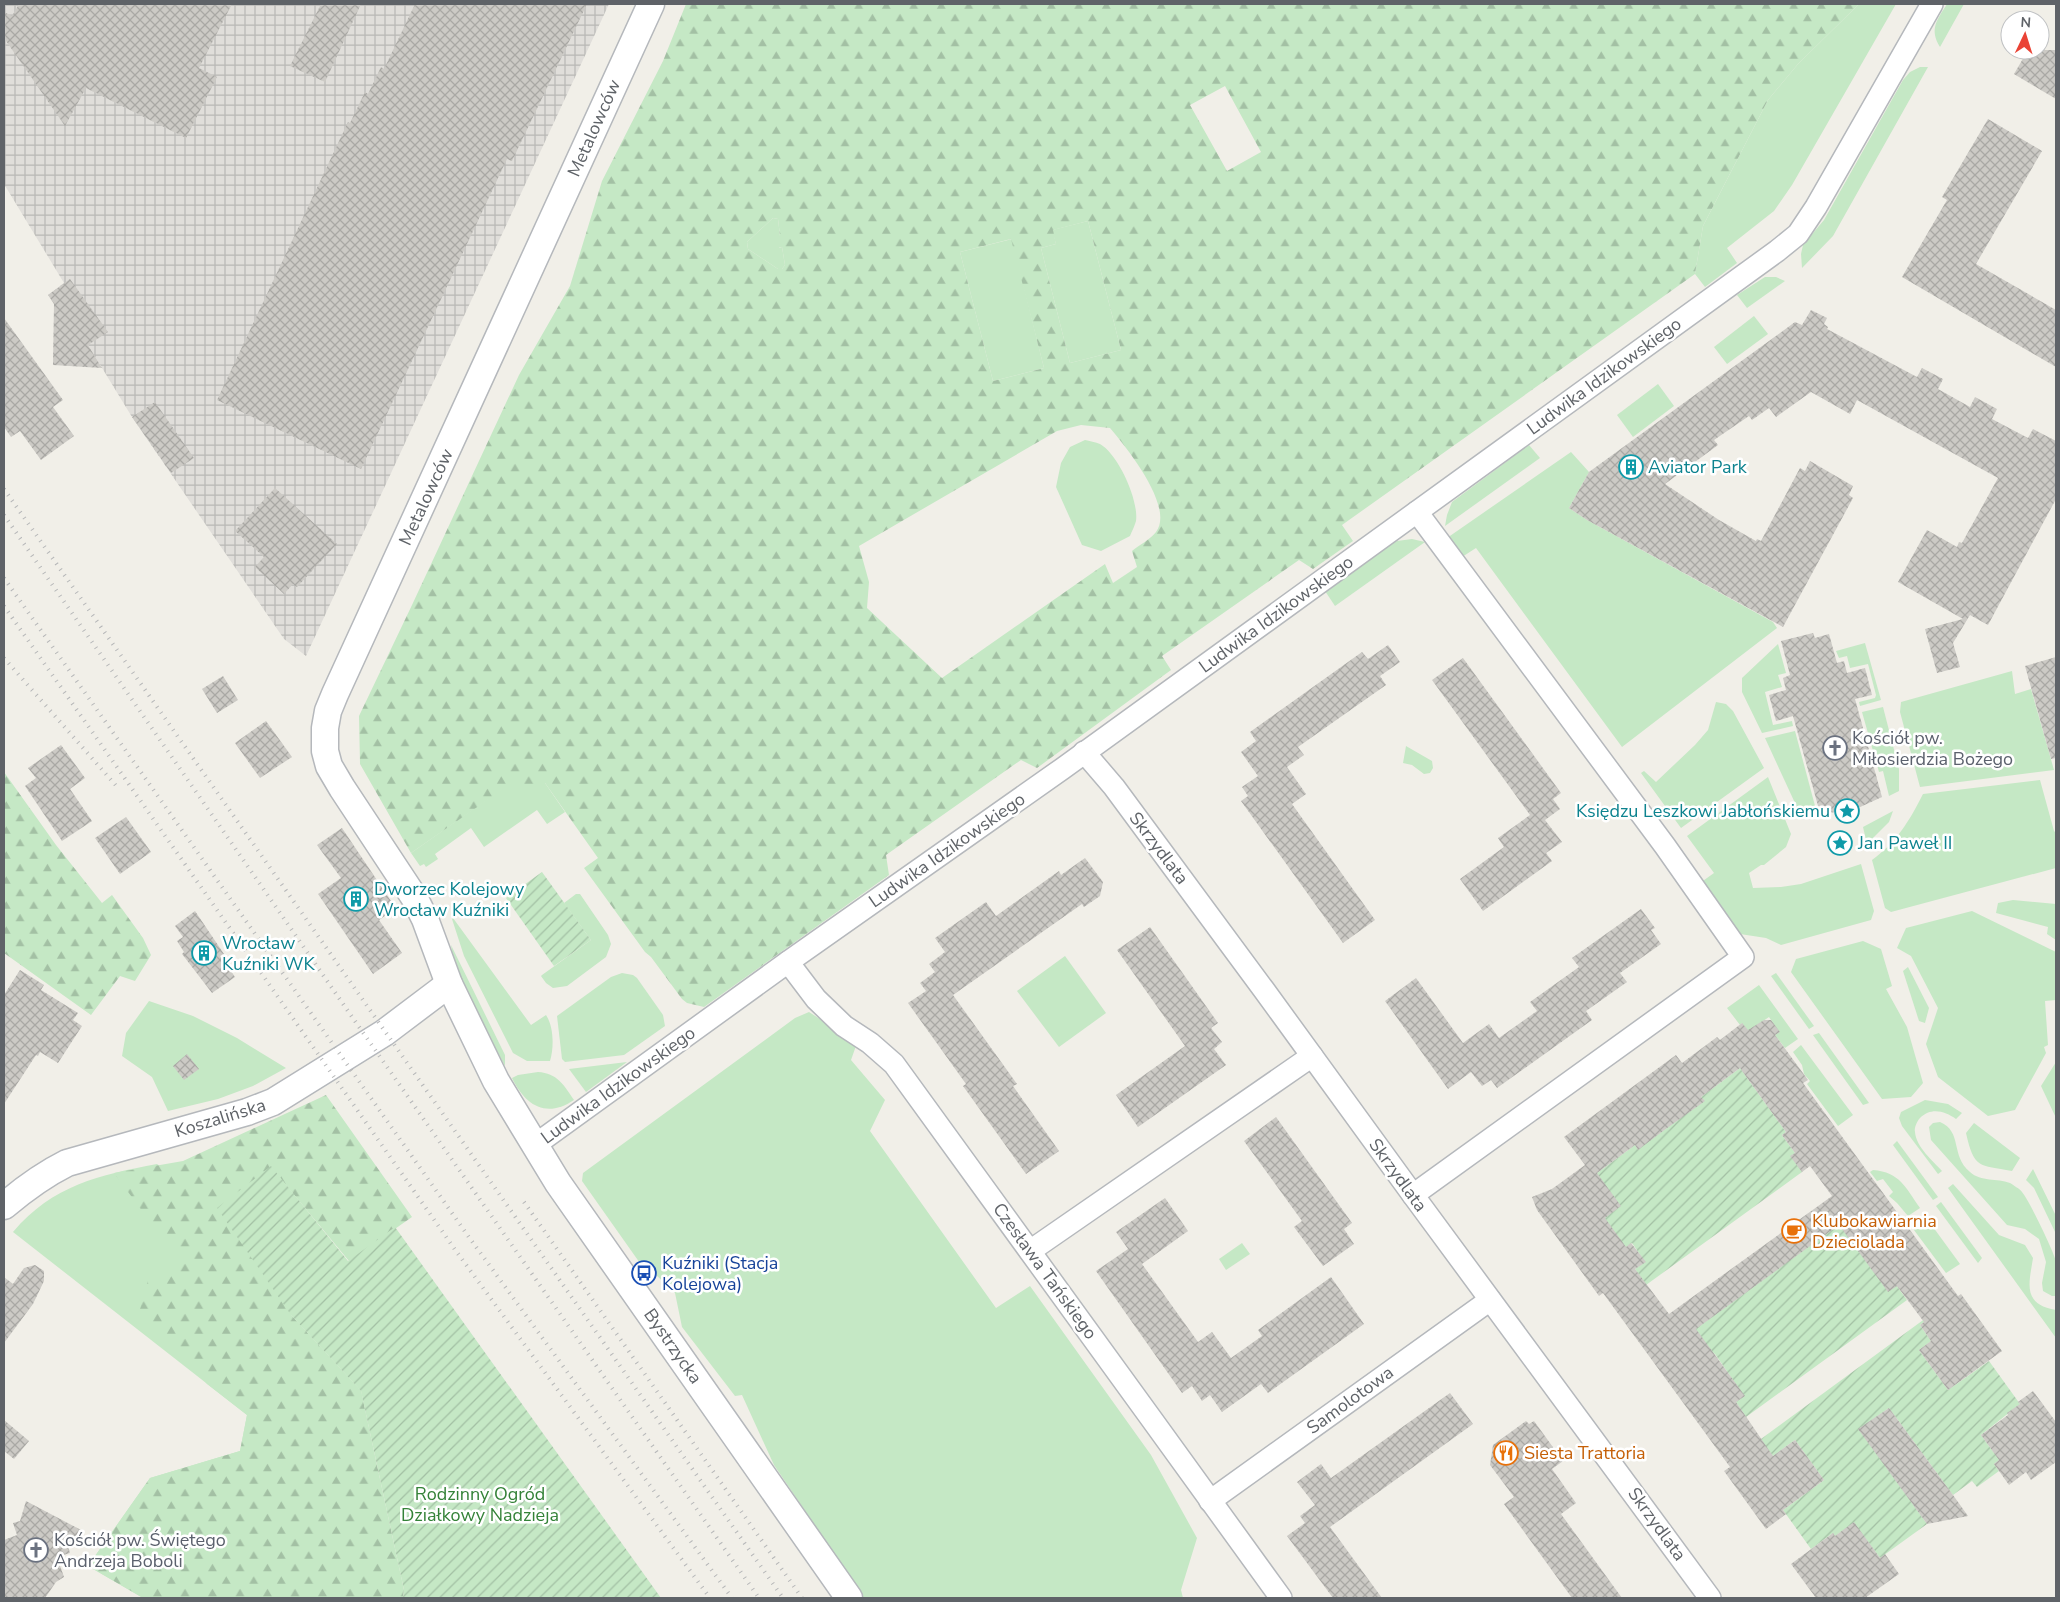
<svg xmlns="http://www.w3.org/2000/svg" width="2060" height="1602" font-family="'Nunito Sans',sans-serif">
<defs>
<pattern id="industrial-grid" width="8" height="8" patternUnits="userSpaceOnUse" patternTransform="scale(1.25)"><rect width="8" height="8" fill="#e0deda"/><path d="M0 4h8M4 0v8" fill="none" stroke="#b9b8b5"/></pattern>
<pattern id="forest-firs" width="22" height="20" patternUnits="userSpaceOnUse" patternTransform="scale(1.25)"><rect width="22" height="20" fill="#c5e8c5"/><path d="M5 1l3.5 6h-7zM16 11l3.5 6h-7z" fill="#a3c0a4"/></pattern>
<pattern id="garden-furrows" width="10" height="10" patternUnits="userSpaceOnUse" patternTransform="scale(1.25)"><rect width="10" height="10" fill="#c5e8c5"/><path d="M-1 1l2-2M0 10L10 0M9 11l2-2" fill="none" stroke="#a3c0a4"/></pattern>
<pattern id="building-cross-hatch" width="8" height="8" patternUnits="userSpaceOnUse" patternTransform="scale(1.25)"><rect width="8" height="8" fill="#cccac5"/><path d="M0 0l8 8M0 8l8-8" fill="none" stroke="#a9a8a4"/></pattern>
</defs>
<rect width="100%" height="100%" fill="#f1efe8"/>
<polygon fill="url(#industrial-grid)" points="4,4 609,4 306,656 284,639 132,417 88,345 48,295 64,283 4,184"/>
<g fill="#c5e8c5">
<polygon points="1859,4 1896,4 1792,185 1774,211 1727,248 1737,263 1705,287 1695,274 1703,226 1768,100 1798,64"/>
<path d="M1947,4h17l-24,43c-11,-18 -3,-27 7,-43z"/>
<polygon points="1920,67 1928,67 1833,236 1802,268 1801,254 1803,245 1824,220 1903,80 1910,72"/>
<polygon points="773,218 778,219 780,236 779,248 782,247 785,265 782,269 778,269 748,249 747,242"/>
<polygon points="1088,221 1121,350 1070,363 1041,248 1056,244 1052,230"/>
<polygon points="1012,239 1044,368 993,381 960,252"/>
<polygon points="1765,277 1776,277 1785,281 1747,308 1737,295"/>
<polygon points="1754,316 1768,334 1727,364 1714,347"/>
<polygon points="1658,384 1674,406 1633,437 1617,415"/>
<path d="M1085,440c4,1 11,2 15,4 18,10 39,56 36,77 -1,4 -4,10 -6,15l-29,15 -19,-6 -26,-58 5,-24 9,-16z"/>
<polygon points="1529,445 1540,458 1445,526 1447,515 1452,502"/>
<polygon points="1571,452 1589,472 1569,508 1587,520 1773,622 1777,628 1622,747 1476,548 1462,557 1447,538"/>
<polygon points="1412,539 1425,542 1335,606 1325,591 1386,547 1397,541"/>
<polygon points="1865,643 1881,700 1860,706 1859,702 1875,698 1876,695 1868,664 1850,668 1847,656 1839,658 1836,651"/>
<polygon points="1778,644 1786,673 1778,675 1782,687 1765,692 1773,725 1792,721 1793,726 1762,733 1742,692 1742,678"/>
<polygon points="2012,671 2015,694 2031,689 2054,770 1920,787 1900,712 1901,702"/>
<polygon points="1716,702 1726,704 1733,711 1764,768 1681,828 1641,773 1644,771 1656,782 1695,745 1708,730"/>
<polygon points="1883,707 1899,769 1899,791 1889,796 1883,771 1879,772 1862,712"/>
<polygon points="1795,731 1818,817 1801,816 1765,738"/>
<polygon points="1406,746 1432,761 1433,768 1430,773 1424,774 1412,765 1403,763"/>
<polygon points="1768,777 1791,834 1786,847 1764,865 1761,865 1749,873 1753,888 1781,887 1801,884 1861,864 1874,911 1871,920 1781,945 1766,938 1740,934 1700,883 1714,873 1687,836"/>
<polygon points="516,779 545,783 565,812 547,824 537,810 484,847 471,828 435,854 438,859 426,867 424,864 420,866 411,853"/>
<path d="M2040,780l14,51 2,2v35l-165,44 -6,-4 -13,-48c24,-17 38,-40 51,-66z"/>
<polygon points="1893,811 1889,822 1867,844 1863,827"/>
<polygon points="576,894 580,894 608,935 611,944 606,957 567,986 553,988 546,983 541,976 542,975 591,940 564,903"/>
<polygon points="2013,900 2056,904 2056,940 2047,934 2048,927 1996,913 1998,903"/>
<polygon points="1972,911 2056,952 2056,1000 2045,1001 2048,1045 2044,1047 2046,1053 2015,1110 1988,1116 1938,1077 1926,1044 1938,1008 1911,956 1897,948 1906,928"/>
<path d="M453,918l78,107 15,-10c8,12 8,33 4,46h-23l-14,-8 -49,-97 -12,-37z"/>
<polygon points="1863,941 1881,949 1892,986 1886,989 1907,1027 1923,1083 1911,1097 1882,1099 1791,972 1796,959"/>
<path d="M451,945l54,110v11c-18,-34 -50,-83 -54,-121z"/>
<polygon points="1065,956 1106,1013 1059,1047 1017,991"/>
<polygon points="1908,967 1929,1008 1925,1023 1919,1021 1903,971"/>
<polygon points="622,973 633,975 637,978 663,1015 665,1026 624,1055 565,1062 562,1059 557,1016 611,977"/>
<polygon points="1776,973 1814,1026 1809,1029 1771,976"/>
<polygon points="1759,985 1798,1039 1785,1048 1775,1035 1779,1032 1769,1017 1748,1031 1742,1023 1740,1025 1727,1008"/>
<polygon points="149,1001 193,1016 237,1038 286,1068 253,1086 218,1099 168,1111 152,1077 122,1056 126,1033"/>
<polygon points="809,1012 857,1043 851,1060 885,1100 870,1131 996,1308 1030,1286 1151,1455 1197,1538 1181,1590 1183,1598 864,1598 774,1465 742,1395 735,1396 682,1327 675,1293 653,1272 642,1266 582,1181 583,1173 795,1018"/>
<polygon points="1819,1033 1869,1103 1863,1105 1813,1035"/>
<polygon points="1801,1045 1853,1115 1838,1126 1807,1084 1810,1081 1804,1074 1802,1065 1793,1052"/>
<polygon points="627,1062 586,1092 569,1069"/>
<polygon points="2056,1062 2056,1118 2041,1086"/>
<path d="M538,1072c19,1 26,13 36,28 -28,19 -49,5 -62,-22l6,-3z"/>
<path d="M1925,1100l23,4 14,9 -6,6c-11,-8 -25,-12 -36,-1 -3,3 -6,10 -5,14 1,15 18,29 27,39l-4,3 -36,-48 -3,-8 2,-6z"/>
<path d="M1940,1122c23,10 10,33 30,50 11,10 27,6 40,11 3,2 10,6 12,9 8,10 30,56 34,69 3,10 0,24 0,35h-4l-9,-5 -1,-8 4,-21 -7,-23 -14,-10 -18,-4 -76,-85 -2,-13 4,-4z"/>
<path d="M1974,1123l46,35 -8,13c-33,-6 -38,-2 -46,-38z"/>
<polygon points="1897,1141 1938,1197 1933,1200 1893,1145"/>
<path d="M157,1164l60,44 74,107 70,76 42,207h-260l-55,-32 62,-88 90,-27 7,-36 -234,-183c40,-47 86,-57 144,-68z"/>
<polygon points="2033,1169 2056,1216 2056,1234 2034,1188 2026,1180"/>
<path d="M1873,1170c27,2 33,18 47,38l-12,8 -11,-13 -8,-7 4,-4 -10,-13 -6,2 -7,-9z"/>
<path d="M1953,1184l46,51 26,10 8,13c-4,26 -11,46 23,52v28l-108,-150z"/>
<polygon points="1941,1202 1982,1258 1978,1263 1936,1206"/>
<polygon points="1925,1216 1960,1264 1946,1273 1911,1226"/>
<polygon points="1242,1243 1250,1254 1226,1270 1219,1259"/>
</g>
<g fill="url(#forest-firs)" fill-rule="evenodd">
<path d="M686,4h1173l-61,60 -30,36 -65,126 -8,48 -353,251 11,16 -40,28 -14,-9 -137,96 9,14 -134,98 -16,-8 -135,95 3,20 -185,132 -17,-4 -5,-4 -31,-42 -6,-5 -61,-84 14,-10 -53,-75 -17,12 -12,-15 -105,73 -51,-89 -1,-48 53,-111 107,-230 51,-89 32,-105 61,-120zM1225,86l36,66 -34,19 -37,-66zM773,218l5,1 2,17h-3l1,12 4,-1 3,18 -3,4h-4l-30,-20 -1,-7zM1088,221l33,129 -51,13 -29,-115 15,-4 -3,-14zM1011,239l33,129 -51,13 -33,-129zM1081,425l29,3c16,19 65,79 46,104 -5,7 -17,13 -24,19l5,16 -24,16 -8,-19 -163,114 -75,-70 2,-26 -10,-36 198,-115z"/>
<polygon points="4,772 56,845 102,903 112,895 143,938 151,955 135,981 120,976 91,1015 4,953"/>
<polygon points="326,1095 412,1217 349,1261 271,1167 291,1315 361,1391 404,1590 403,1598 143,1598 88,1566 150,1478 240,1451 247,1415 207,1384 140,1309 149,1276 172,1273 180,1262 114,1173 183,1161"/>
</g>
<g fill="url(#garden-furrows)">
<polygon points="542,872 591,940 554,966 506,898"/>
<polygon points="1740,1068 1786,1132 1782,1135 1795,1153 1791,1156 1802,1172 1646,1285 1635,1269 1645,1262 1632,1243 1626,1247 1600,1221 1597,1173 1635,1145 1638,1149 1704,1101 1701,1097"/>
<polygon points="271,1166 348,1261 395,1227 661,1598 403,1598 404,1590 361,1391 291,1315 217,1208"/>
<polygon points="1848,1218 1907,1300 1746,1417 1736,1402 1744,1396 1715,1354 1687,1335"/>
<polygon points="1930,1315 1931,1317 1920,1325 1931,1341 1919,1350 1948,1390 1989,1361 2020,1404 1981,1435 1994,1453 2010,1452 1994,1464 1999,1471 1977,1487 1972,1481 1953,1495 1889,1408 1859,1429 1927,1524 1880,1558 1854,1523 1835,1536 1833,1533 1811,1549 1783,1510 1824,1480 1795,1440 1773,1456 1763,1443 1742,1453"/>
</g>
<g fill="url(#building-cross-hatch)" fill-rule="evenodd">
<polygon points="19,4 232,4 199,68 217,77 186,138 86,88 65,126 4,38 4,12 12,16"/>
<polygon points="321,4 361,4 325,82 290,66"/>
<polygon points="415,4 587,4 512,161 507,159 361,469 217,400 348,122 350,123 365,92 368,94 381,67 384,69"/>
<polygon points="2028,50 2056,50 2056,99 2014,74"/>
<polygon points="1988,119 2042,151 1976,264 2056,310 2056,367 1902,277 1947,200 1942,197"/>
<polygon points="70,279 108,332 88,345 102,368 53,365 54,304 48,295"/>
<polygon points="1811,310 1827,318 1824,324 1828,327 1827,329 1917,377 1922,368 1943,379 1938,389 1970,407 1975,397 1997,409 1992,419 2028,438 2033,429 2056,441 2056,499 1988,625 1970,615 1953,643 1960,667 1937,673 1925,629 1963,619 1898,582 1927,530 1957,547 1959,542 1962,543 1998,478 1857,400 1850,414 1811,392 1776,417 1769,408 1752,420 1749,416 1714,440 1718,445 1665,484 1719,520 1756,541 1757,539 1761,541 1800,468 1805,471 1810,461 1853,486 1849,495 1853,498 1783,627 1587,520 1569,508 1589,472 1795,322 1802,325"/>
<polygon points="4,318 63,400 53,407 74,436 41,460 20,431 11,437 4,427"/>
<polygon points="155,402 194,458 171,473 132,417"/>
<polygon points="275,488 337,544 297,587 293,584 284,594 255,567 264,557 235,531"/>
<polygon points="1813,633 1815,638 1829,634 1837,663 1844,661 1847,673 1865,668 1872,695 1855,699 1882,797 1858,808 1842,812 1820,813 1793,716 1776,721 1769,695 1786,690 1783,678 1790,675 1781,641"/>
<polygon points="1388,645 1400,662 1380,676 1386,685 1298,747 1304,755 1287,767 1306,794 1292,804 1375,920 1343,943 1241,801 1248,796 1242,787 1258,776 1241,752 1256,741 1250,732 1362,652 1368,659"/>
<polygon points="2056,657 2056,758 2051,759 2025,666"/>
<polygon points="1463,658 1561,793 1553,799 1560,809 1545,820 1562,842 1546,853 1552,861 1483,911 1460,879 1504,847 1498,838 1530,815 1432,680"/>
<polygon points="223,676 238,700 217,713 202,689"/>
<polygon points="266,721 292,757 260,778 235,743"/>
<polygon points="61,745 85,778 70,789 92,821 62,841 25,786 36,778 28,768"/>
<polygon points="126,817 151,852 120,874 95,838"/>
<polygon points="342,828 393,904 386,908 389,913 379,920 402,953 373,974 318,894 341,878 317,845"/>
<polygon points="1085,858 1103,882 1100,896 1084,907 1082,904 953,995 1017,1084 1013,1086 1059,1151 1026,1174 963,1086 966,1084 908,1003 926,991 920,983 935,972 929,964 945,952 935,938 986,902 996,916 1059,871 1061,875"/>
<polygon points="1641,909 1655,928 1651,930 1661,944 1620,973 1627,982 1586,1011 1592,1020 1497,1088 1491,1080 1482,1086 1471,1072 1448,1089 1385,1001 1416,978 1463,1043 1489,1024 1499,1038 1537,1011 1530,1002 1579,967 1572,958"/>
<polygon points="195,911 224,954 220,956 235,977 212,993 182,954 184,952 177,941 183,937 175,926"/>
<polygon points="1150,927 1218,1023 1211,1028 1222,1042 1214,1049 1226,1065 1138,1127 1116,1095 1185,1046 1117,950"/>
<polygon points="20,970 44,985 41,990 78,1013 73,1020 82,1026 58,1063 40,1052 38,1056 36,1055 4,1104 4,995"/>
<path d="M1764,1020h7l9,12 -5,3 33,45 -5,3 155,213 3,-2 41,57 -54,39 -29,-40 12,-9 -11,-16 4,-3 -27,-36 -9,6 -49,-67 -143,104 49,67 -9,6 37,54 22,-16 29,40 -41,30 3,4 -20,15 -42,-58 6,-4 -127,-174 -4,3 -62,-86 -5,-13 20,-8 33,-24 -21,-28 112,-82 6,8 35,-26 3,3 22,-17 6,7zM1740,1068l46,64 -4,3 13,18 -5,3 12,16 8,-6 22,30 -163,118 -34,-45 11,-7 -15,-19 -5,4 -21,-29 16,-12 -24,-33 38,-28 3,5 25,-19 42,-30 -4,-4z"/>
<polygon points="187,1054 199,1069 184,1080 173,1066"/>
<polygon points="1276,1117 1352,1223 1344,1229 1354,1244 1323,1266 1294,1227 1302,1221 1244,1141"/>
<polygon points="1165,1198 1188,1231 1142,1264 1198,1342 1212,1332 1231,1358 1262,1336 1258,1330 1331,1277 1364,1324 1268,1393 1261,1384 1222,1412 1210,1395 1202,1401 1192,1386 1182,1393 1096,1271 1128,1249 1116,1232"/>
<polygon points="35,1265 44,1271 44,1281 33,1304 4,1343 4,1277 13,1284 24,1268"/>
<polygon points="2033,1391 2056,1422 2056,1462 2031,1480 2026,1472 2009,1485 1994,1464 1999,1460 1981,1435 2008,1415 2007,1413 2020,1404 2018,1402"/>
<polygon points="1450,1393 1473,1424 1330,1527 1382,1598 1333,1598 1287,1536 1305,1523 1300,1516 1315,1505 1297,1482 1321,1464 1331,1478"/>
<polygon points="1889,1408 1953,1495 1968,1516 1927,1524 1858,1429"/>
<polygon points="4,1420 29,1441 14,1459 4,1451"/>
<polygon points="1526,1421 1529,1424 1534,1421 1563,1461 1552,1469 1576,1503 1561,1514 1622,1598 1572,1598 1504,1504 1514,1497 1490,1465 1493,1445"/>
<polygon points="26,1501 81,1530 68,1546 70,1553 57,1557 64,1577 56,1582 45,1598 4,1598 4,1540 17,1535 13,1523 20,1521"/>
<polygon points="1854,1522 1880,1558 1885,1554 1899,1574 1865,1598 1816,1598 1791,1564 1833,1533 1835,1536"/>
</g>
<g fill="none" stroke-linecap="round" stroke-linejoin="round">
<g stroke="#b5b8bc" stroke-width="24">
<g id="minor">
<polyline points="1084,752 1114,787 1264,990 1413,1195 1710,1598"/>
<path d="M788,962l28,37 28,27 26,17 24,21c130,178 258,356 387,534"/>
<polyline points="535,1145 788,962 1062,769 1777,251 1798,234 1816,207 1932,4"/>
<polyline points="1413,1195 1743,957 1665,846 1417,512"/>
<polyline points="1030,1251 1312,1056"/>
<polyline points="1210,1501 1490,1300"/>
</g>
</g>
<g stroke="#b5b8bc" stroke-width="29">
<g id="tertiary">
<polyline points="651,4 335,694 328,711 325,728 325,751 329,766 342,788 414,897 425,919 449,984 496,1081 558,1183 849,1598"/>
<path d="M4,1206c20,-17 39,-31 63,-43l180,-51 26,-10 111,-69 65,-49"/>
</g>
</g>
<use href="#minor" stroke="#fff" stroke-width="21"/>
<use href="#tertiary" stroke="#fff" stroke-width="26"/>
<g stroke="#b6b7b8" stroke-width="4" stroke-dasharray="1 6" stroke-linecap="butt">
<polyline points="4,489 783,1598"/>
<polyline points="4,515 357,1024 759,1598"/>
<polyline points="4,578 471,1240 732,1598"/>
<polyline points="4,606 456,1251 710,1598"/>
<polyline points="4,658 119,789"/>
<polyline points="524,1202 802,1598"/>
</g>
</g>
<defs>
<g id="building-ring" transform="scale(1.25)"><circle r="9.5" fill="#fff" stroke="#0f9aa8" stroke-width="1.5"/><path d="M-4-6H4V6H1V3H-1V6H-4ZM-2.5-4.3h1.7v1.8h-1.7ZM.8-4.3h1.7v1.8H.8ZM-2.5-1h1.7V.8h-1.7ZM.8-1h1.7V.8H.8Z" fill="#0f9aa8"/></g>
<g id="church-ring" transform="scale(1.25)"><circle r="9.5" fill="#fff" stroke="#6b7280" stroke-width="1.5"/><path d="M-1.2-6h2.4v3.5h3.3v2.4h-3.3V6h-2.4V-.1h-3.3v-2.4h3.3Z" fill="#6b7280"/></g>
<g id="sight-ring" transform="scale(1.25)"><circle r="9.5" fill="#fff" stroke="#0f9aa8" stroke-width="1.5"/><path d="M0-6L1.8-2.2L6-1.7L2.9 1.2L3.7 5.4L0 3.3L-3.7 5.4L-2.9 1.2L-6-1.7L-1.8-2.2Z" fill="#0f9aa8"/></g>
<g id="cafe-ring" transform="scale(1.25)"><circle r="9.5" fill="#fff" stroke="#e8710a" stroke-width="1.5"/><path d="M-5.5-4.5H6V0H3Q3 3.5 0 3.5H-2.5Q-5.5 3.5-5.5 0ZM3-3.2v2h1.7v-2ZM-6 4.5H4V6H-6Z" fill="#e8710a"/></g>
<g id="bus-ring" transform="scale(1.25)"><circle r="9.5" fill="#fff" stroke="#1a4fb4" stroke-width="1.5"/><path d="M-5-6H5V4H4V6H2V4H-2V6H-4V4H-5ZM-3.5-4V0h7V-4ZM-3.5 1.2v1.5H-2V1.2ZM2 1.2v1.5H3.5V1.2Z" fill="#1a4fb4"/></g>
<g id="restaurant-ring" transform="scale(1.25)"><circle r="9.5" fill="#fff" stroke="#e8710a" stroke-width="1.5"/><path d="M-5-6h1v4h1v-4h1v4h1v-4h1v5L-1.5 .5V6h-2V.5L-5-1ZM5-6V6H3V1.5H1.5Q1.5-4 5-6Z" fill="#e8710a"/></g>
</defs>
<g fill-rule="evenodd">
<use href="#building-ring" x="1631" y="467"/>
<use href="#church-ring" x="1835" y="748"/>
<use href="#sight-ring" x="1847" y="811"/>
<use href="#sight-ring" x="1840" y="843"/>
<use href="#building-ring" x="356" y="899"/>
<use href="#building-ring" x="204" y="953"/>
<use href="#cafe-ring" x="1794" y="1231"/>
<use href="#bus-ring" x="644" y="1273"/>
<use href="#restaurant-ring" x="1506" y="1453"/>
<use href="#church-ring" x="36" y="1550"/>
</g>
<g text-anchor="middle" stroke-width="5" stroke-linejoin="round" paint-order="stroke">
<g font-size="18" fill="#5f6368" stroke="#fff">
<text transform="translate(594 128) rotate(-66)" y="6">Metalowców</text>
<text transform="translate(1604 376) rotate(-36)" y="6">Ludwika Idzikowskiego</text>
<text transform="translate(426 497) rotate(-65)" y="6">Metalowców</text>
<text transform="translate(1276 614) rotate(-36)" y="6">Ludwika Idzikowskiego</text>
<text transform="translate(1159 848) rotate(53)" y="6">Skrzydlata</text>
<text transform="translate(947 850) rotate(-35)" y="6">Ludwika Idzikowskiego</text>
<text transform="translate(618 1085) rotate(-36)" y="6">Ludwika Idzikowskiego</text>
<text transform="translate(220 1118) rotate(-17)" y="6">Koszalińska</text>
<text transform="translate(1398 1175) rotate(54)" y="6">Skrzydlata</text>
<text transform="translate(1045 1271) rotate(54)" y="6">Czesława Tańskiego</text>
<text transform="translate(673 1346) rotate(55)" y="6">Bystrzycka</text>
<text transform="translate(1350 1400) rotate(-36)" y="6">Samolotowa</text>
<text transform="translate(1657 1524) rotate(54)" y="6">Skrzydlata</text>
</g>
<g font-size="18" fill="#0d838f" stroke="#fff" text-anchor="start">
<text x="1648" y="473">Aviator Park</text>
<text x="1830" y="817" text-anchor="end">Księdzu Leszkowi Jabłońskiemu</text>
<text x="1858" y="849">Jan Paweł II</text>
<text x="374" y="895">Dworzec Kolejowy<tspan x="374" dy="21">Wrocław Kuźniki</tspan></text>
<text x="222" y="949">Wrocław<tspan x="222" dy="21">Kuźniki WK</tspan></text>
</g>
<g font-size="18" fill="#5b616d" stroke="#fff" text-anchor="start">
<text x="1852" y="744">Kościół pw.<tspan x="1852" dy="21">Miłosierdzia Bożego</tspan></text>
<text x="54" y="1546">Kościół pw. Świętego<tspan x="54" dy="21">Andrzeja Boboli</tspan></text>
</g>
<g font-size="18" fill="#c56008" stroke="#fff" text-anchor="start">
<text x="1812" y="1227">Klubokawiarnia<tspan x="1812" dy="21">Dzieciolada</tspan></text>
<text x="1524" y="1459">Siesta Trattoria</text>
</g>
<g font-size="18" fill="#164399" stroke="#fff" text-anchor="start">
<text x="662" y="1269">Kuźniki (Stacja<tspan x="662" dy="21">Kolejowa)</tspan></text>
</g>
<g font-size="18" fill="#348238" stroke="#fff">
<text x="480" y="1500">Rodzinny Ogród<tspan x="480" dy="21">Działkowy Nadzieja</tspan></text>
</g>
</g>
<rect width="2060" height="1602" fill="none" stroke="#5f6368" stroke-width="10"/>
<g transform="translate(2025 35) rotate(4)"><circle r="24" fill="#ffffff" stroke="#bfc1c3"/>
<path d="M0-4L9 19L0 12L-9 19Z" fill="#ea4335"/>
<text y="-8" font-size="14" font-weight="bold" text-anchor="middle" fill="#5f6368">N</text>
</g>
</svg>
